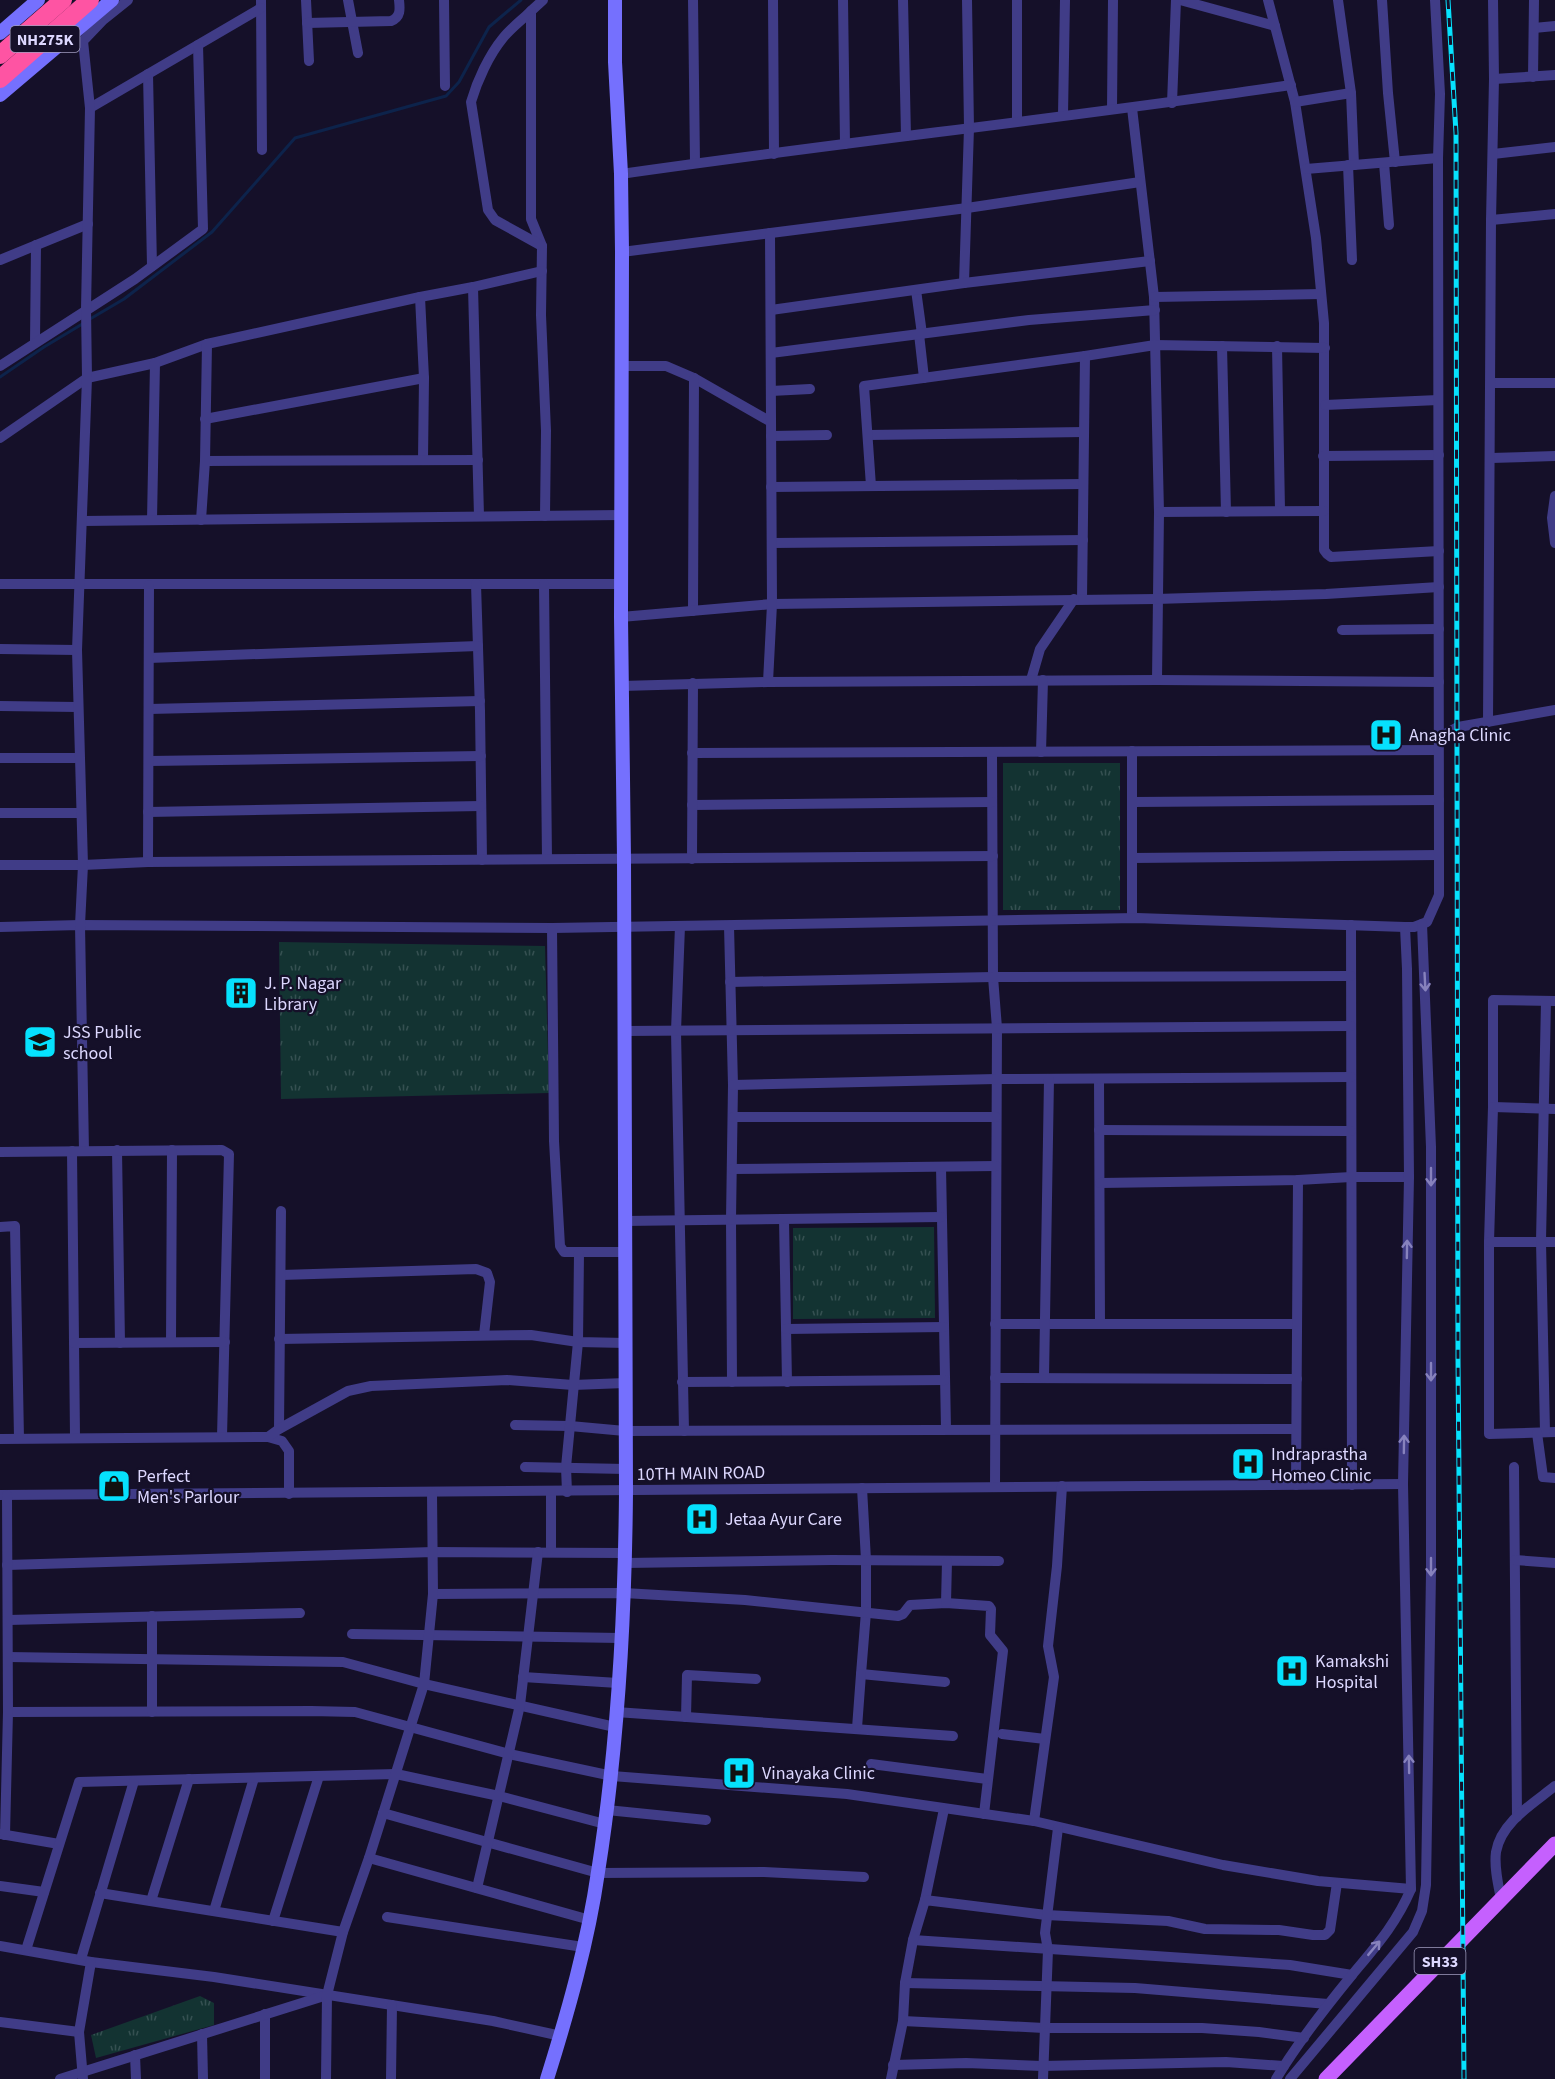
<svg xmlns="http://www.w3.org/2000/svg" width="1555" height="2079" font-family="'Source Sans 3',sans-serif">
<defs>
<pattern id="park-tufts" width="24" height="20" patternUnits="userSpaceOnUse" patternTransform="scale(1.5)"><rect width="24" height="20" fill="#133332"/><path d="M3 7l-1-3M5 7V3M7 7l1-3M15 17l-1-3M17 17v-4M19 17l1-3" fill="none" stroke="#355051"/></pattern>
</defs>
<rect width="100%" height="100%" fill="#151029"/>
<g fill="url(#park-tufts)">
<rect x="1003" y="763" width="117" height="147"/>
<polygon points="279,942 545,946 549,1093 281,1099"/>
<polygon points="934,1227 935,1318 793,1319 793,1228"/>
<polygon points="200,1996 214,2003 214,2025 96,2058 91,2035"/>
</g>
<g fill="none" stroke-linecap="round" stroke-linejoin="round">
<g stroke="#0d234b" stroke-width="3">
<polyline points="90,319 124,299 212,232 295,138 446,96 459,82 489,27 521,0"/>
<polyline points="0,377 44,347 84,323"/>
</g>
<g stroke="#403c87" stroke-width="10">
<polyline points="261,0 262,150"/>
<polyline points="306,0 309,61"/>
<polyline points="348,0 358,53"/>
<polyline points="444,0 445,86"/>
<polyline points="543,0 531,11 531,219 542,246 541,315 546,431 545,516"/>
<polyline points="693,0 695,163"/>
<polyline points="773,0 774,154"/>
<polyline points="843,0 845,144"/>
<polyline points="903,0 906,136"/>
<polyline points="1180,0 1275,26"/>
<polyline points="1268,0 1295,102 1316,238 1324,323 1324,550 1327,554 1331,557 1439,551"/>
<polyline points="1338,0 1351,93 1354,165"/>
<polyline points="1382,0 1388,93 1395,162"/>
<path d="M531,11c-9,9 -20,17 -28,27 -14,17 -26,43 -32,64l17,108 7,10 47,26"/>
<path d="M307,23l84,-2c10,-4 9,-12 8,-21"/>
<polyline points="1534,28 1555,26"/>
<polyline points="148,74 152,266"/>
<polyline points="1533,77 1534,0"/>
<polyline points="1494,79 1555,75"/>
<polyline points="1295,102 1351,93"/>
<polyline points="1172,103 1176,0"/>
<polyline points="90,108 261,8"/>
<polyline points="1132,108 1154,297 1159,512 1157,680"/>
<polyline points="1112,109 1113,0"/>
<polyline points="1063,115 1065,0"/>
<polyline points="1017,121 1017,0"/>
<polyline points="1493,154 1555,147"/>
<polyline points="1384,163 1389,225"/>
<polyline points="1348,165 1352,260"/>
<polyline points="1306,169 1438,158"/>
<path d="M621,174c223,-32 447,-56 670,-89"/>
<polyline points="1491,220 1555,214"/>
<polyline points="622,252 967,208 1140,182"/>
<polyline points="0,260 88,224"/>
<polyline points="964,283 969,128 967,0"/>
<polyline points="916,290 922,334"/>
<polyline points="1154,297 1321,294"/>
<polyline points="771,310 964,283 1150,261"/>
<polyline points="919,334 924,378"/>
<polyline points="35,342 36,245"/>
<polyline points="1222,346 1226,512"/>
<polyline points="1277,346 1280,510"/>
<polyline points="771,353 1029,320 1155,310"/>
<polyline points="0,366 135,279 203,229 198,45"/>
<polyline points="622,366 666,366 694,378 771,422"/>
<polyline points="1491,383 1555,383"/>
<polyline points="771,391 810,389"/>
<polyline points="1325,405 1438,400"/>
<polyline points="205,419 424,378"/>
<polyline points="868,435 1084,432"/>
<polyline points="771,436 827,435"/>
<polyline points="0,438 87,378 155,363 207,344 420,297"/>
<polyline points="1323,456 1439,455"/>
<polyline points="1491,458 1555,456"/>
<polyline points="423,459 424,378 420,297 473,287"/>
<polyline points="205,461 478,460"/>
<polyline points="871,486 864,386 1085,356 1155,345 1325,348"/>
<polyline points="771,487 1083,484"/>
<polyline points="1555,496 1552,518 1555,543"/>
<polyline points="1159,512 1324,511"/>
<polyline points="479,516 473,287 542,271"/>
<polyline points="152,520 155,363"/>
<polyline points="201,520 205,461 207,344"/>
<polyline points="83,521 622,515"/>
<polyline points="772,543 1083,540"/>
<polyline points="0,584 622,584"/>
<polyline points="476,584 480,711 482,860"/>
<polyline points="544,584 547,859"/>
<polyline points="1082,599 1085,356"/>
<polyline points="693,611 694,378"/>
<polyline points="621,617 772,604 1156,599 1326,594 1439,587"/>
<polyline points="1342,630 1439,629"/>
<polyline points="0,649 77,650"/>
<polyline points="149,658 478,646"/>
<polyline points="1031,680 1040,649 1074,599"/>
<polyline points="768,682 772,604 770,233"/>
<polyline points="622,686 768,682 1157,680 1439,682"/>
<polyline points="0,706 78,707"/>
<polyline points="149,709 480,701"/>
<polyline points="1488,722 1491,220 1494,79 1493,0"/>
<polyline points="1438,738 1458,727 1555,710"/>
<polyline points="992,752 993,977 997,1028 995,1487"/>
<polyline points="1041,752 1043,680"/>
<polyline points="692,753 1438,750"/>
<polyline points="0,758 79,758"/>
<polyline points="149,761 481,756"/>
<polyline points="1133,802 1439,800"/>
<polyline points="692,805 992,802"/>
<polyline points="148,812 481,806"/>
<polyline points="0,813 81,813"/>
<polyline points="1132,858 1439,855"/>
<polyline points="692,859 693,683"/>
<polyline points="148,862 149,585"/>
<polyline points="0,865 83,865 148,862 993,856"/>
<polyline points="1132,918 1132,751"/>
<polyline points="1351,925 1352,1485"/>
<polyline points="680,926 676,1031 684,1431"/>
<polyline points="729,926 733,1085 731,1219 732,1382"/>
<polyline points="0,927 80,925 552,928 1137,918 1405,927 1414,927 1427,922 1439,895 1439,855 1438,158 1440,94 1435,0"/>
<polyline points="552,928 554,1141 560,1246 564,1252 624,1252"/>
<polyline points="730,982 993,977 1351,976"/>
<polyline points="1555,1001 1493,1000 1493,1107 1489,1242 1489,1434 1555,1432"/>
<polyline points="624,1031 1351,1026"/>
<polyline points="1099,1079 1100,1324"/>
<polyline points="733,1085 996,1079 1351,1077"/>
<polyline points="1493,1107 1555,1109"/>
<polyline points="733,1117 996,1117"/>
<polyline points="1099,1130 1351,1131"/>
<polyline points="117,1150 120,1343"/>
<polyline points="72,1151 75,1437"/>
<polyline points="84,1151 80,925 83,865 77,650 87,378 86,309 90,108 83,41 103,20 128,0"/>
<polyline points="0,1152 222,1150 229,1154 222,1437"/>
<polyline points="941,1167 946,1429"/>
<polyline points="732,1169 996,1166"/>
<polyline points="1100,1183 1298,1180 1351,1177 1409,1177"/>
<polyline points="784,1219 787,1382"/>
<polyline points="624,1221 941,1217"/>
<polyline points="0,1227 15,1226 19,1438"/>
<polyline points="1489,1242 1555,1242"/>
<polyline points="281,1275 476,1269 487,1273 490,1282 484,1335"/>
<polyline points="995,1324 1297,1324"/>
<polyline points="786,1329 944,1327"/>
<polyline points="279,1339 531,1335 578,1342 626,1343"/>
<polyline points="171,1342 172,1150"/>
<polyline points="74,1343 225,1342"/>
<polyline points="995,1378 1297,1379"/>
<polyline points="1044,1378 1049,1079"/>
<polyline points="682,1382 945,1380"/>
<polyline points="515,1425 570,1426 625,1431 1296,1429"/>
<polyline points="279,1429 281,1211"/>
<polyline points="1545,1432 1541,1241 1546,1001"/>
<polyline points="1537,1433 1543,1477 1555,1478"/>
<polyline points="268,1437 282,1441 289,1451 289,1494"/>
<polyline points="0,1439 268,1437 279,1429 348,1391 371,1386 507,1380 573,1385 625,1383"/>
<polyline points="525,1467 626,1469"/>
<polyline points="1514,1467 1517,1817"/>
<polyline points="1296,1485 1298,1180"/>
<polyline points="862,1488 866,1560 866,1612 861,1674 945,1682"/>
<polyline points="551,1492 551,1552"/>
<polyline points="567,1492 566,1467 578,1342 579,1253"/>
<polyline points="0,1495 1403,1484"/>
<polyline points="1515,1560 1555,1563"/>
<polyline points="625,1563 832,1560 999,1561"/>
<polyline points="7,1565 433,1552 625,1553"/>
<polyline points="433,1594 624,1593 745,1600 898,1616 903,1614 910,1605 946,1603 989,1606 991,1609 990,1635 1003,1651 984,1814"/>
<polyline points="946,1603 947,1561"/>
<polyline points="8,1620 300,1613"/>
<polyline points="352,1634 621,1638"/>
<polyline points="8,1657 343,1662 424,1684 615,1727"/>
<polyline points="523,1677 618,1683"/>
<polyline points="8,1712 311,1711 355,1712 509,1754 612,1776 847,1794 1034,1821 1223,1865 1318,1881 1411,1889"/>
<polyline points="152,1712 152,1616"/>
<polyline points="616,1712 953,1736"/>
<polyline points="686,1717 687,1675 756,1679"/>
<polyline points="857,1728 861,1674"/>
<polyline points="1002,1734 1045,1739"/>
<polyline points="871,1764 987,1779"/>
<polyline points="607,1810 706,1820"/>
<polyline points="383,1813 598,1873 764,1872 864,1877"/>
<polyline points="1034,1821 1054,1677 1048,1646 1057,1566 1062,1486"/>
<polyline points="0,1834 59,1844"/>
<polyline points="5,1835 8,1712 7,1495"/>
<polyline points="369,1858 590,1920"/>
<polyline points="0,1886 44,1892"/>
<polyline points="477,1888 520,1705 538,1552"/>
<polyline points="100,1893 343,1932"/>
<path d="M1501,1899c-3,-15 -7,-32 -5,-47 5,-30 38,-49 59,-66"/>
<polyline points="925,1900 944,1809"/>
<polyline points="151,1901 189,1779"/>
<polyline points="214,1911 254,1778"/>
<polyline points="387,1917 583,1947"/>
<polyline points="273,1921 319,1776"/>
<polyline points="913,1940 1290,1965 1352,1975"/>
<polyline points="0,1946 91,1962 214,1977 493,2021 561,2036"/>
<polyline points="26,1950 79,1782 396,1774 499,1796 605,1824"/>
<polyline points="81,1959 134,1781"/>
<polyline points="905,1983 1135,1988 1328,2004"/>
<polyline points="265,2014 265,2079"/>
<polyline points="903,2021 1044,2028 1202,2028 1259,2032 1304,2038"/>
<polyline points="0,2022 79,2032"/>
<polyline points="202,2034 203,2079"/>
<polyline points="135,2055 136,2079"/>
<polyline points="893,2065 966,2063 1042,2066 1226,2062 1284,2066"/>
<polyline points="60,2079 324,1996"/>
<polyline points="83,2079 79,2032 91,1962"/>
<polyline points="326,2079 327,1995 343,1932 369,1858 424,1684 433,1594 432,1493"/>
<polyline points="391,2079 392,2005"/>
<polyline points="891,2079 903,2021 905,1983 913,1940 925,1900 1046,1915 1168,1921 1205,1929 1279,1930 1313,1935 1325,1935 1330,1930 1337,1883"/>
<polyline points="1043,2079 1048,1950 1045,1933 1058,1828"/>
<path d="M1276,2079c22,-37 49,-71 76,-104 24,-29 44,-51 59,-86l-8,-405 6,-307 -2,-208 -2,-42"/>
<polyline points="1290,2079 1413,1932 1422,1911 1426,1885 1431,1573 1431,1147 1422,924"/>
</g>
<g stroke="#7570fe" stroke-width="14">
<polyline points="0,33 38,0"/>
<polyline points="0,95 112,0"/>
<path d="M547,2079c21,-67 41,-137 51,-207 20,-126 27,-254 28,-381l-2,-632 -3,-242 1,-365 -1,-78 -6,-112v-62"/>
</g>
<polyline stroke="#c560fe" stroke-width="15" points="1326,2079 1555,1844"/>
<g stroke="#fe54a3" stroke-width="18">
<polyline points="0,55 63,0"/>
<polyline points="0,79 90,0"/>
</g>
<g stroke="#06e1fd" stroke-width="5">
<polyline id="rail" points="1448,0 1456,133 1458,1358 1464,2079"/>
</g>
<use href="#rail" stroke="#151029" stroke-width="3" stroke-dasharray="9" stroke-linecap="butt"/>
</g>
<defs><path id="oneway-shaft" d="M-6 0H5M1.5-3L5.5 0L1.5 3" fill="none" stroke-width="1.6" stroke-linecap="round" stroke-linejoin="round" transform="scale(1.5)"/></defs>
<g stroke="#8782bd">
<use href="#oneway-shaft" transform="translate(1425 982) rotate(87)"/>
<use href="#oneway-shaft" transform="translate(1431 1177) rotate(90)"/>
<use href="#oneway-shaft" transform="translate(1407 1249) rotate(-89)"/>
<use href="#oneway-shaft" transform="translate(1431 1372) rotate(90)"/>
<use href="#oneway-shaft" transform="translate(1404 1444) rotate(-89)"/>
<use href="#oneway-shaft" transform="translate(1431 1567) rotate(90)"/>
<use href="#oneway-shaft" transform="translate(1409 1764) rotate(-91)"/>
<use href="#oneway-shaft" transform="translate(1374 1948) rotate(-50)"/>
</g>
<defs>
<g id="hospital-square" transform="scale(1.725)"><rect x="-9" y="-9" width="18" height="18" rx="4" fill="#06e1fd" stroke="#151029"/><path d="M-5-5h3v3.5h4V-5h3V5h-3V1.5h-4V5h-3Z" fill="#111"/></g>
<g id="building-square" transform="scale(1.725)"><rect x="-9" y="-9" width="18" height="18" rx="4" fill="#06e1fd" stroke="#151029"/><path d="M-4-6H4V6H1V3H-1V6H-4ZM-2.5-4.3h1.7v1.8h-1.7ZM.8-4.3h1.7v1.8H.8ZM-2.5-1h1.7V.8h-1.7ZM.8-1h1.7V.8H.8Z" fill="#111"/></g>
<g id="school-square" transform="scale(1.725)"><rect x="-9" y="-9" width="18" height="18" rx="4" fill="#06e1fd" stroke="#151029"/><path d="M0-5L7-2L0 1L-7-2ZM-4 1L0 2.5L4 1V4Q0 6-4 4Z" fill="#111"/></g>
<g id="shop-square" transform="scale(1.725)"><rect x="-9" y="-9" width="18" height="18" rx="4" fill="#06e1fd" stroke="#151029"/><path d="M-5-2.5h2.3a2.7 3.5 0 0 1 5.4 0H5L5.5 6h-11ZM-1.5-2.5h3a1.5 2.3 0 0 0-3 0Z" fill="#111"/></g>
</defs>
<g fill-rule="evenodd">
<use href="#hospital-square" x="1386" y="735"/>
<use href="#building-square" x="241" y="993"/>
<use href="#school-square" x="40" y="1042"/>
<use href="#hospital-square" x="1248" y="1464"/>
<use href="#shop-square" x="114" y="1486"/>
<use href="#hospital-square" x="702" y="1519"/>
<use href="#hospital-square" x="1292" y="1671"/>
<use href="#hospital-square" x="739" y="1773"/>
</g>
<g text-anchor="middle" stroke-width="4.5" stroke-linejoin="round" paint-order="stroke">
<g fill="#151029" stroke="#a19cbf" stroke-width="1.5">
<rect x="10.5" y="26" width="69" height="26" rx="4.5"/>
<rect x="1414.5" y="1948" width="51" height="26" rx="4.5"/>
</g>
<g font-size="16" font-weight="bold" fill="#ddd8ff">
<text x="45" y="45">NH275K</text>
<text x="1440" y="1967">SH33</text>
</g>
<g font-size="18" fill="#ddd8ff" stroke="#151029" text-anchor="start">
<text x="1409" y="741">Anagha Clinic</text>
<text x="264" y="989">J. P. Nagar<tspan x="264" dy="21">Library</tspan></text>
<text x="63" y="1038">JSS Public<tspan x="63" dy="21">school</tspan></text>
<text x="1271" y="1460">Indraprastha<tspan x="1271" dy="21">Homeo Clinic</tspan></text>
<text x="137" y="1482">Perfect<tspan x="137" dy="21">Men's Parlour</tspan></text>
<text x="725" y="1525">Jetaa Ayur Care</text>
<text x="1315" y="1667">Kamakshi<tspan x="1315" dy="21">Hospital</tspan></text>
<text x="762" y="1779">Vinayaka Clinic</text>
</g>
<g font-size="18" fill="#ddd8ff" stroke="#151029">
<text transform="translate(701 1473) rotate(-1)" y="6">10TH MAIN ROAD</text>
</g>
</g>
</svg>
